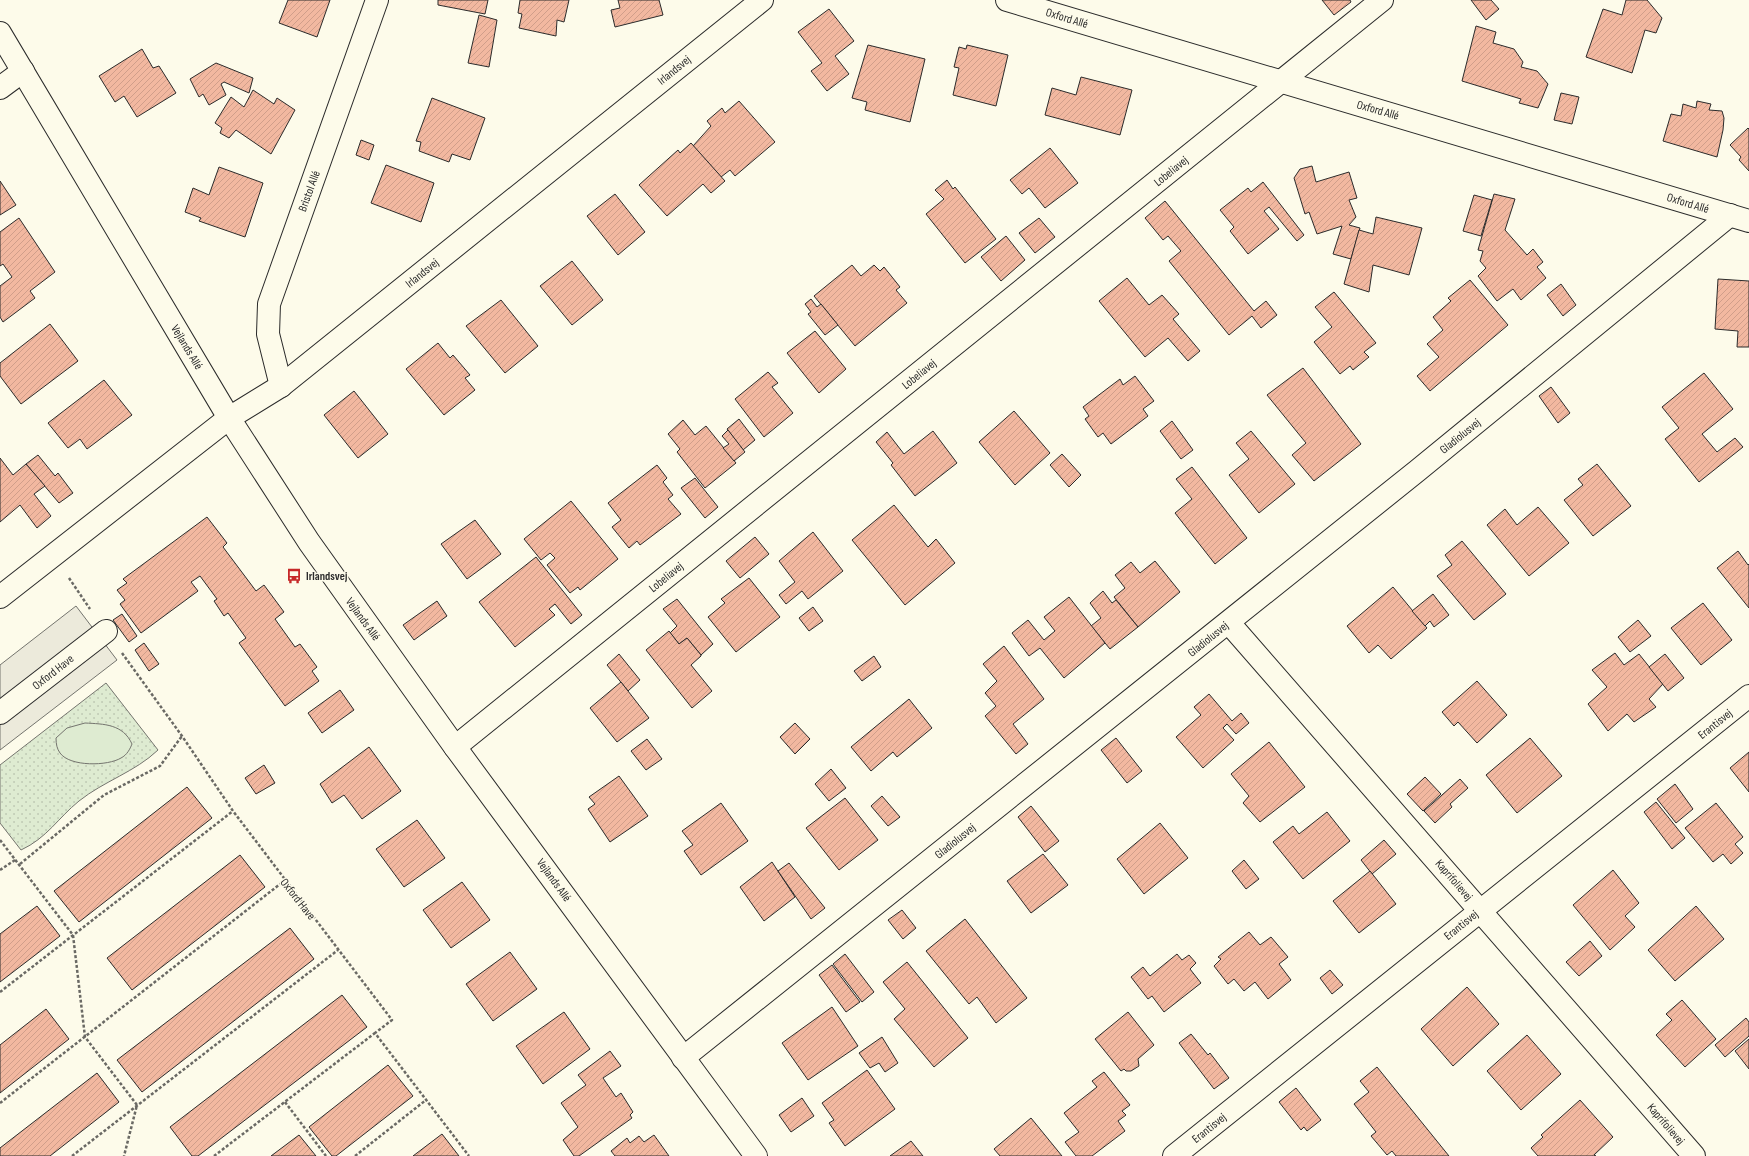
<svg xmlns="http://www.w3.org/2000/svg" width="1749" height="1156" font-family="'Sofia Sans Condensed',sans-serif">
<defs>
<pattern id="green-dots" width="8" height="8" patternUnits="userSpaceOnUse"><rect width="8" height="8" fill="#deebd1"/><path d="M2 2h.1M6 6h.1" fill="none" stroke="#bfcab4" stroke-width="1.8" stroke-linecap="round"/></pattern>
<pattern id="building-hatch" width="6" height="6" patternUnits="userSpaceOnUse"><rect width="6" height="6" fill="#f2b8a0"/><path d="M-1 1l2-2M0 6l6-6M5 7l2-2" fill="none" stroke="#d09e8a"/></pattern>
</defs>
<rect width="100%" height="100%" fill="#fdfbea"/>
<path fill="url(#green-dots)" stroke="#74746e" d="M106,683l52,67c-23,22 -54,31 -79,51 -21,17 -32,37 -58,49l-21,-27v-58z"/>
<path fill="#deebd1" stroke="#74746e" d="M85,723c19,1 38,1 47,21 -2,5 -5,11 -11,14 -13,8 -51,9 -61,-5 -3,-4 -4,-9 -4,-15l11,-10z"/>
<polygon fill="#eceadb" stroke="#74746e" points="76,606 117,660 0,750 0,665"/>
<g fill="url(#building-hatch)" stroke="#2b2b2b">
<polygon points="288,0 330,0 317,37 279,23"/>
<polygon points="438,0 488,0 485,14 438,5"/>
<polygon points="520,0 569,0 564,22 557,20 556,36 519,28 522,14 518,13"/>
<polygon points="618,0 659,0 663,15 615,27 611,10 620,8"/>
<polygon points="1322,0 1350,0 1351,2 1334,15"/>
<polygon points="1471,0 1491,0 1499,9 1486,20"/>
<polygon points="1626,0 1647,0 1662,18 1656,33 1645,30 1632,73 1586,57 1603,9 1622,15"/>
<polygon points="829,9 854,41 835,56 849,74 827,91 811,71 822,63 798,32"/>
<polygon points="479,15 497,20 489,67 468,63"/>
<polygon points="1476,26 1496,32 1493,43 1514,49 1523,62 1521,67 1537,71 1548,84 1538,108 1519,103 1521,99 1462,81"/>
<polygon points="868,45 925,59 910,122 865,110 867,102 852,98"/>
<polygon points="967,45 1008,55 996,106 953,95 959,68 954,67 959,47 966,49"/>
<polygon points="142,49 153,68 159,66 176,93 137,117 124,96 115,102 99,76"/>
<polygon points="216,63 253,78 249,93 224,82 221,84 226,95 209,105 203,94 199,97 190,79"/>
<polygon points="1081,77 1132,90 1120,135 1045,115 1052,88 1076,95"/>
<polygon points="253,90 274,104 277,98 295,110 271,154 236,130 229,138 220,133 222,128 215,123 231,97 244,107"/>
<polygon points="1561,93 1579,97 1572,124 1554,120"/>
<polygon points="432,98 485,118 470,160 452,154 449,162 419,151 421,142 416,141"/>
<polygon points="739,101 775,142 735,176 730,170 721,177 693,146 711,126 707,121 722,108 725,113"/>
<polygon points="1697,101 1711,104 1709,110 1722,111 1724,118 1723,130 1717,157 1663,141 1671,114 1681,116 1683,104 1696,108"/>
<polygon points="1748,128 1749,129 1749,171 1739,160 1741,157 1730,145"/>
<polygon points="361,140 374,145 369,160 356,155"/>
<polygon points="691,143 725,181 711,193 703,184 667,216 639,185 678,150 680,153"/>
<polygon points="1050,148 1078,183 1045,208 1029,188 1022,194 1010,180"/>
<polygon points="386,165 434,183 421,222 371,203"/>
<polygon points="1312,166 1316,182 1349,172 1357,198 1349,200 1356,217 1349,225 1360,228 1351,259 1333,254 1342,226 1317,234 1309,212 1305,214 1294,178 1300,169"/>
<polygon points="219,167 263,183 245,237 199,221 201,218 185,212 193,188 209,195"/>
<polygon points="947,180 953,189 955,187 996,239 965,263 926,214 944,199 935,190"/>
<polygon points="0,181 16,205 0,215"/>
<polygon points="1263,182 1304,235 1297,241 1269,207 1264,211 1279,229 1248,254 1230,231 1234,227 1220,210 1248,188 1251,192"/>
<polygon points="615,194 645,232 618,255 587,216"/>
<polygon points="1494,194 1515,199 1505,230 1527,255 1533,249 1543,262 1537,267 1546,278 1521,300 1513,289 1497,301 1478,276 1486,268 1480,261 1483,251 1478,250"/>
<polygon points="1474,195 1492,200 1481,236 1463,231"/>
<polygon points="1165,201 1254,311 1266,301 1277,315 1261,328 1252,316 1229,335 1169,261 1181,251 1168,236 1163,240 1145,218"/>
<polygon points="1376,217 1422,228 1409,275 1373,265 1369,292 1344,284 1359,230 1373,234"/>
<polygon points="19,218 55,272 30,291 35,298 3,322 0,317 0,286 12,277 3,264 0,266 0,232"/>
<polygon points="1039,218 1055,237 1035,253 1019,233"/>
<polygon points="1006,236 1025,260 1001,281 981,257"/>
<polygon points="572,261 603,300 572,325 540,286"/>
<polygon points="852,265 861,276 874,265 880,271 884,267 900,287 896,290 907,303 855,346 814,296"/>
<polygon points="1127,278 1149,305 1162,295 1179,314 1173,319 1200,351 1188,361 1168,338 1145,357 1099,301"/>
<polygon points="1718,279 1749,281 1749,347 1737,347 1738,331 1715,329"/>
<polygon points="1470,280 1508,325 1430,391 1417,376 1439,357 1427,344 1443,330 1433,317 1451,301 1448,298"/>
<polygon points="1561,284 1576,305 1563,316 1547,295"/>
<polygon points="1334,292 1376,343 1364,352 1369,357 1353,370 1350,366 1340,374 1314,342 1332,327 1315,307"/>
<polygon points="811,299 817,307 821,304 838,325 825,335 808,314 811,312 805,304"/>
<polygon points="501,300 538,346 505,373 466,326"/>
<polygon points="50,324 78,361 21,404 0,376 0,363"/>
<polygon points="815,331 846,369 819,393 787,353"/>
<polygon points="438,343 450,358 453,355 470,375 465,378 475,390 444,415 406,369"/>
<polygon points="1303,368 1361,444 1314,481 1292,455 1306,443 1267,395"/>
<polygon points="768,372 778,383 772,387 793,413 764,437 735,399"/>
<polygon points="1704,373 1733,409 1702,434 1717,452 1735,438 1743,447 1699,482 1665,439 1679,428 1662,407"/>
<polygon points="1135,376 1154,401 1143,409 1148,416 1111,444 1103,433 1098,437 1085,419 1089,416 1083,407 1120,379 1123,385"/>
<polygon points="104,380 132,415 87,449 80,439 68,448 48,423"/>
<polygon points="1551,387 1570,413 1558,423 1539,396"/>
<polygon points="354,391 388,434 358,458 324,415"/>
<polygon points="1014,411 1050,453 1015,485 979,442"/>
<polygon points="739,419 755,440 743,450 727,429"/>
<polygon points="683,420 695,435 706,426 736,463 705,488 677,452 680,449 668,434"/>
<polygon points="1172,421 1193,450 1181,459 1160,431"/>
<polygon points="728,430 745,452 734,461 723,448 729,444 722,436"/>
<polygon points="933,431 957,463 915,496 891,465 893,463 876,442 887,432 904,454"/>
<polygon points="1251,431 1295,484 1259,513 1229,475 1249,459 1236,443"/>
<polygon points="1062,454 1081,475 1069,487 1050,465"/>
<polygon points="38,455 55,476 58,473 73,493 59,503 26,464"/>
<polygon points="0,458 13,475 26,464 45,486 34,494 51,516 37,528 20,505 0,522"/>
<polygon points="1597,464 1631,506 1593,536 1564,500 1583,485 1578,479"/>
<polygon points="657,465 667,478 663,482 673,495 668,499 681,514 640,545 637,541 629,548 612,527 621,520 608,503"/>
<polygon points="1192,467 1247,538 1215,564 1175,513 1192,499 1176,479"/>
<polygon points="695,478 718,507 705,518 681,488"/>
<polygon points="571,501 618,559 580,590 578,587 570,593 547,565 555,558 550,553 541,560 524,539"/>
<polygon points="894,505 928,547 936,539 955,563 905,605 852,540"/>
<polygon points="1538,507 1569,543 1529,576 1487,525 1505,509 1517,525"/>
<polygon points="207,517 227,543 223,547 256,591 264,585 284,612 275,619 295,647 300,644 317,667 312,671 319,681 285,706 239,643 246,638 228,613 224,616 214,601 217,599 200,576 191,582 198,591 141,633 120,604 125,600 117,590 127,583 123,579"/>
<polygon points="475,520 501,554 467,579 441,544"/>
<polygon points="813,532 843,571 808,599 802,591 786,604 779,595 795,582 779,561"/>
<polygon points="755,537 769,554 740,578 726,561"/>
<polygon points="1462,541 1506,594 1474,620 1437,576 1452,565 1445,555"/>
<polygon points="1738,551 1748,565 1749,564 1749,608 1717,568"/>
<polygon points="536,557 582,615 571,624 555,604 549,609 555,615 515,647 479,602"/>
<polygon points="1155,561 1180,592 1138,627 1114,597 1125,588 1115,575 1131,562 1140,573"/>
<polygon points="749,578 780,617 736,652 708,617 725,603 721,599"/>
<polygon points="1393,587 1427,628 1391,659 1378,645 1369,653 1347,626"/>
<polygon points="1103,591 1112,603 1116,600 1138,627 1110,649 1091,626 1101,618 1090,603"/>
<polygon points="1433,594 1449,615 1434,627 1430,621 1425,626 1412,611"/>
<polygon points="1069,597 1105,643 1064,678 1040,648 1029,656 1012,633 1028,620 1044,640 1055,631 1044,617"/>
<polygon points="677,599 713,644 701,655 687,638 679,644 670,633 677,626 663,609"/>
<polygon points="437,601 447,616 414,640 403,625"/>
<polygon points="1703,603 1732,640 1701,665 1671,628"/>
<polygon points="813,607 823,621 809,631 799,618"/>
<polygon points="122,614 137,636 129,642 113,620"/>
<polygon points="1638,620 1651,636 1630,652 1618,637"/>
<polygon points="669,631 679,644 687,638 701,655 701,656 691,665 712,691 692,708 646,650"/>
<polygon points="144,643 159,664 149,671 135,650"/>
<polygon points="1004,646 1044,699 1013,724 1028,744 1016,754 985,716 996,706 985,693 997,681 983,664"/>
<polygon points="1615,653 1624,665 1639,654 1663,684 1649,699 1656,707 1634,722 1627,714 1608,731 1588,704 1607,687 1592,670"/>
<polygon points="619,654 640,680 628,691 607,665"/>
<polygon points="1665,654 1684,678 1668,691 1649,667"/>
<polygon points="874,656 881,667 862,681 854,671"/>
<polygon points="1477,681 1507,715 1477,743 1458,722 1454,726 1442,712"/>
<polygon points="621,682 649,718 617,742 590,708"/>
<polygon points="340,690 354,710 322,733 308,713"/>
<polygon points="1209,694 1232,721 1241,713 1249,723 1236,734 1227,724 1223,728 1234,740 1203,768 1176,737 1201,715 1194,707"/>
<polygon points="909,699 932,728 897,757 893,752 871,771 851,747"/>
<polygon points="795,723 810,739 795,754 780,737"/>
<polygon points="1116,738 1142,771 1127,783 1101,750"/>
<polygon points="1530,738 1562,776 1517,813 1486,775"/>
<polygon points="647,739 662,759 646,770 631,751"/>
<polygon points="1269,742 1305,787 1260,822 1243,803 1249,796 1231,774"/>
<polygon points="369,747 401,791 362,819 344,795 332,803 320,784"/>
<polygon points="1749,752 1749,792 1730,768"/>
<polygon points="264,765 275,783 256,794 245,778"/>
<polygon points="831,769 846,788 829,801 815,784"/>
<polygon points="619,776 648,816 610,842 588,809 595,804 589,797"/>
<polygon points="1425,777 1441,794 1423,811 1407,794"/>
<polygon points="1460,779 1468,788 1450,804 1452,807 1435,823 1424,811"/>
<polygon points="1675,784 1693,809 1676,823 1657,799"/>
<polygon points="187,787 212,818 79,922 54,891"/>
<polygon points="882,796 900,817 888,826 871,806"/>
<polygon points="845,798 878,840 839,870 806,828"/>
<polygon points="1656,802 1685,838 1672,849 1644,812"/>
<polygon points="721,803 748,841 701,875 684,851 693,845 682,831"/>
<polygon points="1716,803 1743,837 1735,844 1743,853 1731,864 1723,854 1713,862 1685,828"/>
<polygon points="1031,806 1059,841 1045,852 1018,817"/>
<polygon points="1327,812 1350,841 1303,879 1273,842 1293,826 1299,834"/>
<polygon points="417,820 445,858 404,887 376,849"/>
<polygon points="1160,823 1188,858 1144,894 1117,859"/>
<polygon points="1384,840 1396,854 1372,874 1361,860"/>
<polygon points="1043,854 1068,885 1031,913 1007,881"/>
<polygon points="240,855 265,887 132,990 107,958"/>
<polygon points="1244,860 1259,879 1246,889 1232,871"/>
<polygon points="772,862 795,897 764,921 740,887"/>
<polygon points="789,863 825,908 811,919 778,871"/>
<polygon points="1613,870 1639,903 1625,916 1635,927 1610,950 1573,905"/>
<polygon points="1370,871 1396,904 1359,933 1333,901"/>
<polygon points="462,882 490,920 451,948 423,910"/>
<polygon points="37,906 60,936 0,982 0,934"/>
<polygon points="1696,906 1724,939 1675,981 1648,950"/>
<polygon points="902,910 916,928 903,939 888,920"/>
<polygon points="965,919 1027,998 996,1023 977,997 969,1004 926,951"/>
<polygon points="290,928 314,959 142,1092 117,1060"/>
<polygon points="1249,932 1260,945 1271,937 1288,957 1279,964 1291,980 1268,999 1255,982 1244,991 1234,979 1228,984 1214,966 1221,959 1218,957"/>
<polygon points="1590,941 1602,956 1579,976 1566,962"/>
<polygon points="510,952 537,989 493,1021 466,984"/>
<polygon points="845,954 874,992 862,1002 833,964"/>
<polygon points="1177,954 1182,960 1189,955 1196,963 1190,969 1201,983 1164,1012 1152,996 1148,999 1131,977 1143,967 1150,976"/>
<polygon points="907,962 968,1038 934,1067 894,1019 905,1009 883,982"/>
<polygon points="832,965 860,1002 846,1012 819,975"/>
<polygon points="1330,970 1343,985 1332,994 1320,978"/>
<polygon points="1467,987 1499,1024 1453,1066 1421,1029"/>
<polygon points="342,995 367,1027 198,1156 192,1156 170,1127"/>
<polygon points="1682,1000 1716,1039 1685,1067 1656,1035 1672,1020 1666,1014"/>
<polygon points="832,1007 858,1046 808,1080 782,1043"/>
<polygon points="46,1009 69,1039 0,1093 0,1045"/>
<polygon points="564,1012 590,1049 543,1084 516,1046"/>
<polygon points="1128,1012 1154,1045 1138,1059 1139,1066 1131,1071 1126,1071 1124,1069 1121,1071 1095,1039"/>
<polygon points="1746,1018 1749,1022 1749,1036 1725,1057 1715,1045"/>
<polygon points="1191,1034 1208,1055 1210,1053 1229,1078 1214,1089 1179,1043"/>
<polygon points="1527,1035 1561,1074 1521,1110 1487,1071"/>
<polygon points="882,1037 898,1063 885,1072 879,1063 870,1068 859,1053"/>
<polygon points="1749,1039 1749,1069 1735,1051"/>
<polygon points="610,1051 621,1066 603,1078 616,1097 621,1093 633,1112 630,1115 632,1118 579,1156 574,1156 563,1140 578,1127 561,1103 586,1085 578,1075"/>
<polygon points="388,1065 413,1096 336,1156 332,1156 309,1127"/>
<polygon points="1377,1067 1449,1156 1396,1156 1392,1151 1387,1155 1371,1136 1376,1132 1354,1104 1369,1092 1360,1081"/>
<polygon points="867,1070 895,1109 845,1146 829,1123 834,1120 822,1103"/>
<polygon points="1104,1072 1130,1105 1122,1111 1126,1115 1118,1121 1125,1131 1092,1156 1076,1156 1065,1142 1079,1132 1064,1113 1097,1087 1092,1081"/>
<polygon points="97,1073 119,1102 50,1156 0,1156 0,1148"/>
<polygon points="1296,1088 1321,1120 1307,1131 1304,1127 1301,1130 1279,1102"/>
<polygon points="802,1098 814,1116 791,1132 779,1115"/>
<polygon points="1580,1100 1613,1137 1594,1155 1596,1156 1538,1156 1531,1148 1543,1137 1541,1135"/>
<polygon points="1031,1118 1062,1156 1000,1156 994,1149"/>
<polygon points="442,1134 459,1156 413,1156"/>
<polygon points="299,1135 316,1156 271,1156"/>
<polygon points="654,1135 669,1156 615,1156 611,1151 627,1138 630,1143 639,1136 644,1142"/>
<polygon points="911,1141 923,1156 890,1156"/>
</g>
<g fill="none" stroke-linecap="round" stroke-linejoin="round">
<g stroke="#2b2b2b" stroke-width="24">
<g id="minor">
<polyline points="1007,0 1749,221"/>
<polyline points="0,33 229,418 309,542 455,747 756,1156"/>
<polyline points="0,88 23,71"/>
<polyline points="281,386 268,334 269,304 377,0"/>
<polyline points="1229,623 1694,1156"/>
<polyline points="0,713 106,631"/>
<polyline points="455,747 1382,0"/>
<polyline points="683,1058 1417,471 1730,215"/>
<polyline points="1174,1156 1749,696"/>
</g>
</g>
<g stroke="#2b2b2b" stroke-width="24">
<polyline id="tertiary" points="0,597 229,418 281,386 762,0"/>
</g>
<g stroke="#6a6964" stroke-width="2.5" stroke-dasharray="3 2" stroke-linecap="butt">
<polyline points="69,578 90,609"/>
<polyline points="122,653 182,736 233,811 392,1020 375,1033 469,1156"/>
<polyline points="0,840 73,935 85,1037 137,1105 124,1156"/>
<polyline points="20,864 104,795 160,766 182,736"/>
<polyline points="0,870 15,860"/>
<polyline points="0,992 233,811"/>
<polyline points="285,1102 326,1156"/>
<polyline points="0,1103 284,881"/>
<polyline points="72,1156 338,950"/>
<polyline points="214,1156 375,1033"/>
<polyline points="355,1156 426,1100"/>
</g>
<use href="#minor" stroke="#fdfbea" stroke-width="22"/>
<use href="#tertiary" stroke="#fdfbea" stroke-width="22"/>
</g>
<defs>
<g id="bus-bare" transform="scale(1.2)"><path d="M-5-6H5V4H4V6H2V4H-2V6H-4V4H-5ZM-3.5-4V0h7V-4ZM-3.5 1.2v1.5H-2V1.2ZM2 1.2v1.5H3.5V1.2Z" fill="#c62828" stroke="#fdfbea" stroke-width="2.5" paint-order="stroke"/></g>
</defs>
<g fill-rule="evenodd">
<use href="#bus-bare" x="294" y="576"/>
</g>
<g text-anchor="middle" stroke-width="3" stroke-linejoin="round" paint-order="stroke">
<g font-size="12" fill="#2b2b2b" stroke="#fdfbea">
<text transform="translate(1067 18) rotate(17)" y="4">Oxford Allé</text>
<text transform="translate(674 70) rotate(-39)" y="4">Irlandsvej</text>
<text transform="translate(1378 110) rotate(16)" y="4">Oxford Allé</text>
<text transform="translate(1171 171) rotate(-39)" y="4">Lobeliavej</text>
<text transform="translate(309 191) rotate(-70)" y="4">Bristol Allé</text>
<text transform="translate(1688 203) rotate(17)" y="4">Oxford Allé</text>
<text transform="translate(422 273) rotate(-39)" y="4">Irlandsvej</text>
<text transform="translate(187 347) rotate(59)" y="4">Vejlands Allé</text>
<text transform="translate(919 374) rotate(-39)" y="4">Lobeliavej</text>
<text transform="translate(1460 436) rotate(-39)" y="4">Gladiolusvej</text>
<text transform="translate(666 577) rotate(-39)" y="4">Lobeliavej</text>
<text transform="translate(363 619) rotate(54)" y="4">Vejlands Allé</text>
<text transform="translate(1208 639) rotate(-39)" y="4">Gladiolusvej</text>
<text transform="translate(53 672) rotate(-38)" y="4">Oxford Have</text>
<text transform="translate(1715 724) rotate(-39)" y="4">Erantisvej</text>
<text transform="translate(955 841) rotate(-39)" y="4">Gladiolusvej</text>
<text transform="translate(554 880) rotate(54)" y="4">Vejlands Allé</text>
<text transform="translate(1454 880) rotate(49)" y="4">Kaprifolievej</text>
<text transform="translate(298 899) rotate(52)" y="4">Oxford Have</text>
<text transform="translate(1461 925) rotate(-39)" y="4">Erantisvej</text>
<text transform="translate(1666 1124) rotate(49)" y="4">Kaprifolievej</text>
<text transform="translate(1209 1128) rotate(-39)" y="4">Erantisvej</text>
</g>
<g font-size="12" font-weight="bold" fill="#2b2b2b" stroke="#fdfbea" text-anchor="start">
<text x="306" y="580">Irlandsvej</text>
</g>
</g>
</svg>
